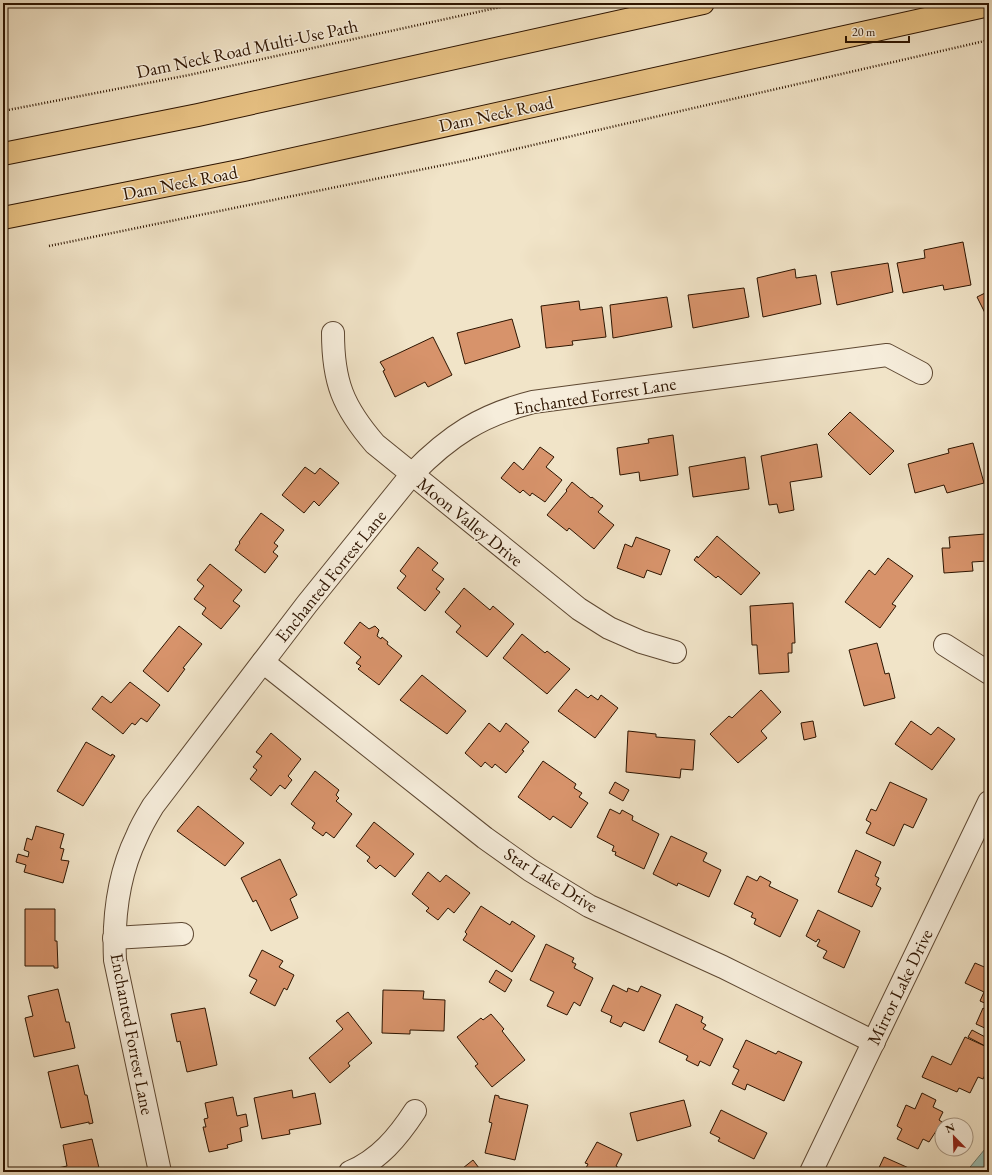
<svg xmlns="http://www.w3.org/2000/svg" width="992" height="1175" font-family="'EB Garamond',serif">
<rect width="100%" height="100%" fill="#f1e4c8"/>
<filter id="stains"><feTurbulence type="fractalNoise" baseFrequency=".005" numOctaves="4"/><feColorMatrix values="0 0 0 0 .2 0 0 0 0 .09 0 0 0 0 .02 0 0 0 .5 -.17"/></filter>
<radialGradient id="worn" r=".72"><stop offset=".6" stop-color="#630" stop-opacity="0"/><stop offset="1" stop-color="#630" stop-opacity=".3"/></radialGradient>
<polygon fill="#9bbfb4" stroke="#6f7b6c" points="989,1147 989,1172 966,1172 985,1149"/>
<g fill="#d7936b" stroke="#2d1400">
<polygon points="963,242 971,285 944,290 943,285 903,293 897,263 925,258 924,250"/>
<polygon points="888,263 893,292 837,305 831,272"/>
<polygon points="795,269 796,278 816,275 821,304 763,317 757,278"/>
<polygon points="744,288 749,317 693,328 688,295"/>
<polygon points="989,291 989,321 977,297"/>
<polygon points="667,297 672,327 613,338 610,305"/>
<polygon points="579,301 580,310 602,307 606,337 572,341 573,345 546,348 541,306"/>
<polygon points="512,319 520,347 465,364 457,333"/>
<polygon points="433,337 452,375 428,387 425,382 395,397 383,371 385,370 380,362"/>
<polygon points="850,412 894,451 870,475 828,434"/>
<polygon points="989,424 989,437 985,435"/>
<polygon points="673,435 678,475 640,481 639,472 620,475 617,448 649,443 648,439"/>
<polygon points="973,443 984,483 947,493 944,485 915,493 908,464 949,453 948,449"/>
<polygon points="817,444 822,477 790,482 794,510 779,513 777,504 769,505 761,456"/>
<polygon points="540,447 554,457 546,467 562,480 545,502 532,493 530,496 523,490 520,493 501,478 514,462 523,470"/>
<polygon points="745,457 749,489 693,497 689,467"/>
<polygon points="305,467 315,474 320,468 339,483 319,506 314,501 304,513 282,495"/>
<polygon points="572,482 591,498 592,497 603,506 598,512 614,525 594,549 569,528 567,531 547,515 567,491 566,490"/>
<polygon points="261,513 284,530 274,543 278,546 273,552 278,556 265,573 235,550 240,543 239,542"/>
<polygon points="985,534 987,561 972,562 973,571 944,573 942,548 950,548 949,537"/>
<polygon points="717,536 760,573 741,595 718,576 716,578 694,560 697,556 698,558"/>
<polygon points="636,537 670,550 661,575 647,570 644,578 617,568 625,544 632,547"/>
<polygon points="418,547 438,563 432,570 444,579 436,589 440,592 425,611 397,588 406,576 400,571"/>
<polygon points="888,558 913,576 892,604 896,606 880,628 845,602 869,570 875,575"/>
<polygon points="210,564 242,590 233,601 240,606 221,629 202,614 206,608 194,599 204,586 197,580"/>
<polygon points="464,588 490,610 493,606 514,624 487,657 456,632 461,626 445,612"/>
<polygon points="793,603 795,643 792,643 792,653 788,653 789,672 759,674 757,645 752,645 750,606"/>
<polygon points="360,622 369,629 375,626 379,630 377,636 381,639 382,637 388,642 387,644 402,656 379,685 358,669 361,666 356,663 361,657 344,643"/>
<polygon points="179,626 202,644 183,668 185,669 168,692 143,671"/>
<polygon points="522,634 545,653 547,651 570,669 547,694 503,658"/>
<polygon points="877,643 885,674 889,673 895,698 864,706 849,650"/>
<polygon points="422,675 466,711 447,734 400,700"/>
<polygon points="130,682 160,705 147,722 141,718 135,725 132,723 123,734 92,709 102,696 111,703"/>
<polygon points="576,689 588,698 591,695 598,700 601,695 618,708 595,738 558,711"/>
<polygon points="761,690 781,712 761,731 767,738 738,763 710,734 729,716 732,718"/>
<polygon points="813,721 816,737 804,740 801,723"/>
<polygon points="911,721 931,735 938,727 955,739 932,770 895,744"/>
<polygon points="489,723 500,732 506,723 529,742 522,750 524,751 506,773 495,764 492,768 485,762 481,767 465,753"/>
<polygon points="628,731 656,734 656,737 695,740 693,770 681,769 680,778 626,772"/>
<polygon points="271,733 301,759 288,776 292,780 285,789 280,785 271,796 250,779 257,770 253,767 262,756 256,752"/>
<polygon points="86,742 111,756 112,754 115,756 83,806 57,791"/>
<polygon points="543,761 576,784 574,788 582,793 579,797 588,803 571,828 553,816 550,820 518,797"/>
<polygon points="315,771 339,790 336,795 339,798 336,801 352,814 334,838 326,832 323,836 312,828 315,823 291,804"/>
<polygon points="615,782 629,790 623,801 609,793"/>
<polygon points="890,782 927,799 913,828 904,824 894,846 866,833 871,823 866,820 871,809 876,811"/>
<polygon points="198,806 244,843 225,866 177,831"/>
<polygon points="610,809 620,814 622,810 633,816 632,820 659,834 644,869 615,855 616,852 612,851 614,846 597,837"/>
<polygon points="374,822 414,854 395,877 380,865 376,869 367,861 370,857 356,846"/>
<polygon points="36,826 64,834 60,848 64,849 61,860 69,861 63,883 24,872 26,865 16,862 18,854 28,857 29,852 24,850 27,838 32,840"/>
<polygon points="671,836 707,853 703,861 721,870 709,897 678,883 677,886 653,874"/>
<polygon points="856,850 881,862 875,876 879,878 876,885 881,888 872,907 838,892"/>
<polygon points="280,859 297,895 290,899 298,918 271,931 256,900 253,902 241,878"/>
<polygon points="428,872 440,882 446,875 470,893 454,913 448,908 438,920 426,911 429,908 412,894"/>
<polygon points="747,876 757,881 760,876 771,882 769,886 798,900 780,937 754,924 756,919 751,917 753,913 734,904"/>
<polygon points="481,906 510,925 512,921 535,936 512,972 463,940 467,934 465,932"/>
<polygon points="25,909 55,909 55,941 57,941 58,968 54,968 54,966 25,966"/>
<polygon points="818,910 860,931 844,968 823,958 827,951 817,946 820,940 818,939 816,942 806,936"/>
<polygon points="546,944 574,958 572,962 576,964 574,968 593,978 580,1006 574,1002 567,1015 547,1006 554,992 530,980"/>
<polygon points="262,950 283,961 279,967 294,975 287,990 284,988 275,1006 250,993 257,980 249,976"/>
<polygon points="975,963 989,969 989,1030 976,1024 983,1008 986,1010 989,1005 980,1001 984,992 965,983"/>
<polygon points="496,970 512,980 505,992 489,982"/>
<polygon points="613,985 627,992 628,988 638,992 641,986 661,995 644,1031 624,1022 621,1027 610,1022 612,1016 601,1011"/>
<polygon points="58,989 66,1022 69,1022 75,1048 34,1057 25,1018 33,1016 28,996"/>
<polygon points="383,990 424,991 423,999 445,1000 444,1031 410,1030 410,1034 382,1033"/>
<polygon points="676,1004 703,1017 701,1022 706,1025 703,1029 723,1039 710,1066 700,1061 698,1066 686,1060 688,1056 659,1042"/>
<polygon points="205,1008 217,1065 187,1072 180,1041 177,1042 171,1014"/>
<polygon points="348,1012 372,1043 348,1063 350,1066 330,1083 309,1058 343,1029 336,1021"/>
<polygon points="491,1014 504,1029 502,1031 525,1060 492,1087 475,1066 478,1064 457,1037 481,1018 483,1020"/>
<polygon points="972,1030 989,1039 989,1048 968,1037"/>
<polygon points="965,1037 989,1048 989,1071 987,1071 983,1079 978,1077 970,1093 959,1088 957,1092 922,1077 932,1056 951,1065"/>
<polygon points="746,1040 776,1054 778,1051 802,1062 784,1101 747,1084 745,1090 732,1084 739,1070 733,1067"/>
<polygon points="78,1065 85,1095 87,1095 93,1123 89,1124 89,1122 61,1128 48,1072"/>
<polygon points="292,1090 293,1098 315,1093 321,1124 289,1130 290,1134 262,1139 254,1098"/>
<polygon points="922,1093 936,1100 933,1107 943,1112 939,1120 942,1122 929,1142 923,1139 918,1149 897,1139 902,1129 897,1126 906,1105 915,1109"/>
<polygon points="495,1095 499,1096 499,1098 528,1105 515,1160 485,1153 492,1123 489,1122"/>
<polygon points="233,1097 237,1116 246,1114 248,1126 240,1128 242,1141 227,1145 228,1148 209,1152 203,1127 206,1127 204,1119 208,1118 205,1103"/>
<polygon points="684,1100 691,1126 637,1141 630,1113"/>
<polygon points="721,1110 767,1133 754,1159 718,1141 720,1138 710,1133"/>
<polygon points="92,1139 100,1172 59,1172 58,1168 67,1166 63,1145"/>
<polygon points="597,1142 622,1154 616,1166 619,1168 617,1172 584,1172 588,1164 585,1163"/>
<polygon points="884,1157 911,1169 909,1172 877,1172"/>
<polygon points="473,1160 482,1172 458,1172"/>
</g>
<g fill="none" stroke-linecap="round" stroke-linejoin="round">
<g stroke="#5e4832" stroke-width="24">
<g id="minor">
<path d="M333,333c0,49 10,74 42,111l204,165 30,19 32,14 34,10"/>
<polyline points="945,645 989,673"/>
<polyline points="263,662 485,838 530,870 589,906 723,967 874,1042"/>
<polyline points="114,938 182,934"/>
<path d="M160,1172l-45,-212c-2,-42 3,-85 22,-124 4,-10 10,-20 16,-30l154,-202 105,-130c37,-38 69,-59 121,-72l354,-47 34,18"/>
<path d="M350,1172c29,-12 48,-35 65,-61"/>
<polyline points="811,1172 989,802"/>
</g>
</g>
<g stroke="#2d1400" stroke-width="24">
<g id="major">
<polyline points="3,154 198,115 703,3"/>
<polyline points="3,218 244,170 989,5"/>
</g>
</g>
<g stroke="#2d1400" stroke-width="2.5" stroke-dasharray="1 2" stroke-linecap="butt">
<polyline points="3,111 189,75 519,3"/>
<polyline points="49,246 468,160 989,40"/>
</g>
<use href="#minor" stroke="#f6eddb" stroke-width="22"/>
<use href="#major" stroke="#e8c284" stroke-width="22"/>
</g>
<g text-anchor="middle" stroke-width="3" stroke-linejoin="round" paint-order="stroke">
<g font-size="18" fill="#2d1400" stroke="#f6eddb">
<text transform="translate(247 49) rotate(-12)" y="6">Dam Neck Road Multi-Use Path</text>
<text transform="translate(496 114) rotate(-12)" y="6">Dam Neck Road</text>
<text transform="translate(180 183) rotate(-11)" y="6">Dam Neck Road</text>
<text transform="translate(595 396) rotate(-9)" y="6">Enchanted Forrest Lane</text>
<text transform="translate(470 522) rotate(39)" y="6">Moon Valley Drive</text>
<text transform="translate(331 576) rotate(-51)" y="6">Enchanted Forrest Lane</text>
<text transform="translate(551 880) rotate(32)" y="6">Star Lake Drive</text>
<text transform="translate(900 987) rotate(-64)" y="6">Mirror Lake Drive</text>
<text transform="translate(132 1034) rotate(79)" y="6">Enchanted Forrest Lane</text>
</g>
</g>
<rect width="992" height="1175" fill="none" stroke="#f1e4c8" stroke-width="16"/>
<rect x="4" y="4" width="984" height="1167" fill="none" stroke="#2d1400" stroke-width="2"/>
<rect x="8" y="8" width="976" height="1159" fill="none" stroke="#2d1400"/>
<g transform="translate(954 1137) rotate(337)"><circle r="19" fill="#f6eddb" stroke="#a69683"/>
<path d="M0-3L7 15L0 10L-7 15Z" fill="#8f2418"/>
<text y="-6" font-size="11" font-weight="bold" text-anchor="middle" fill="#2d1400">N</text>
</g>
<path d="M846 36v6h63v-6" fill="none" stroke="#2d1400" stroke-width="2"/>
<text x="852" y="36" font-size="12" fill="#2d1400" stroke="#f6eddb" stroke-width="3" paint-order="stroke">20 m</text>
<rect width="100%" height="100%" filter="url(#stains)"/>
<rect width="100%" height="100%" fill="url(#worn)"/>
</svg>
